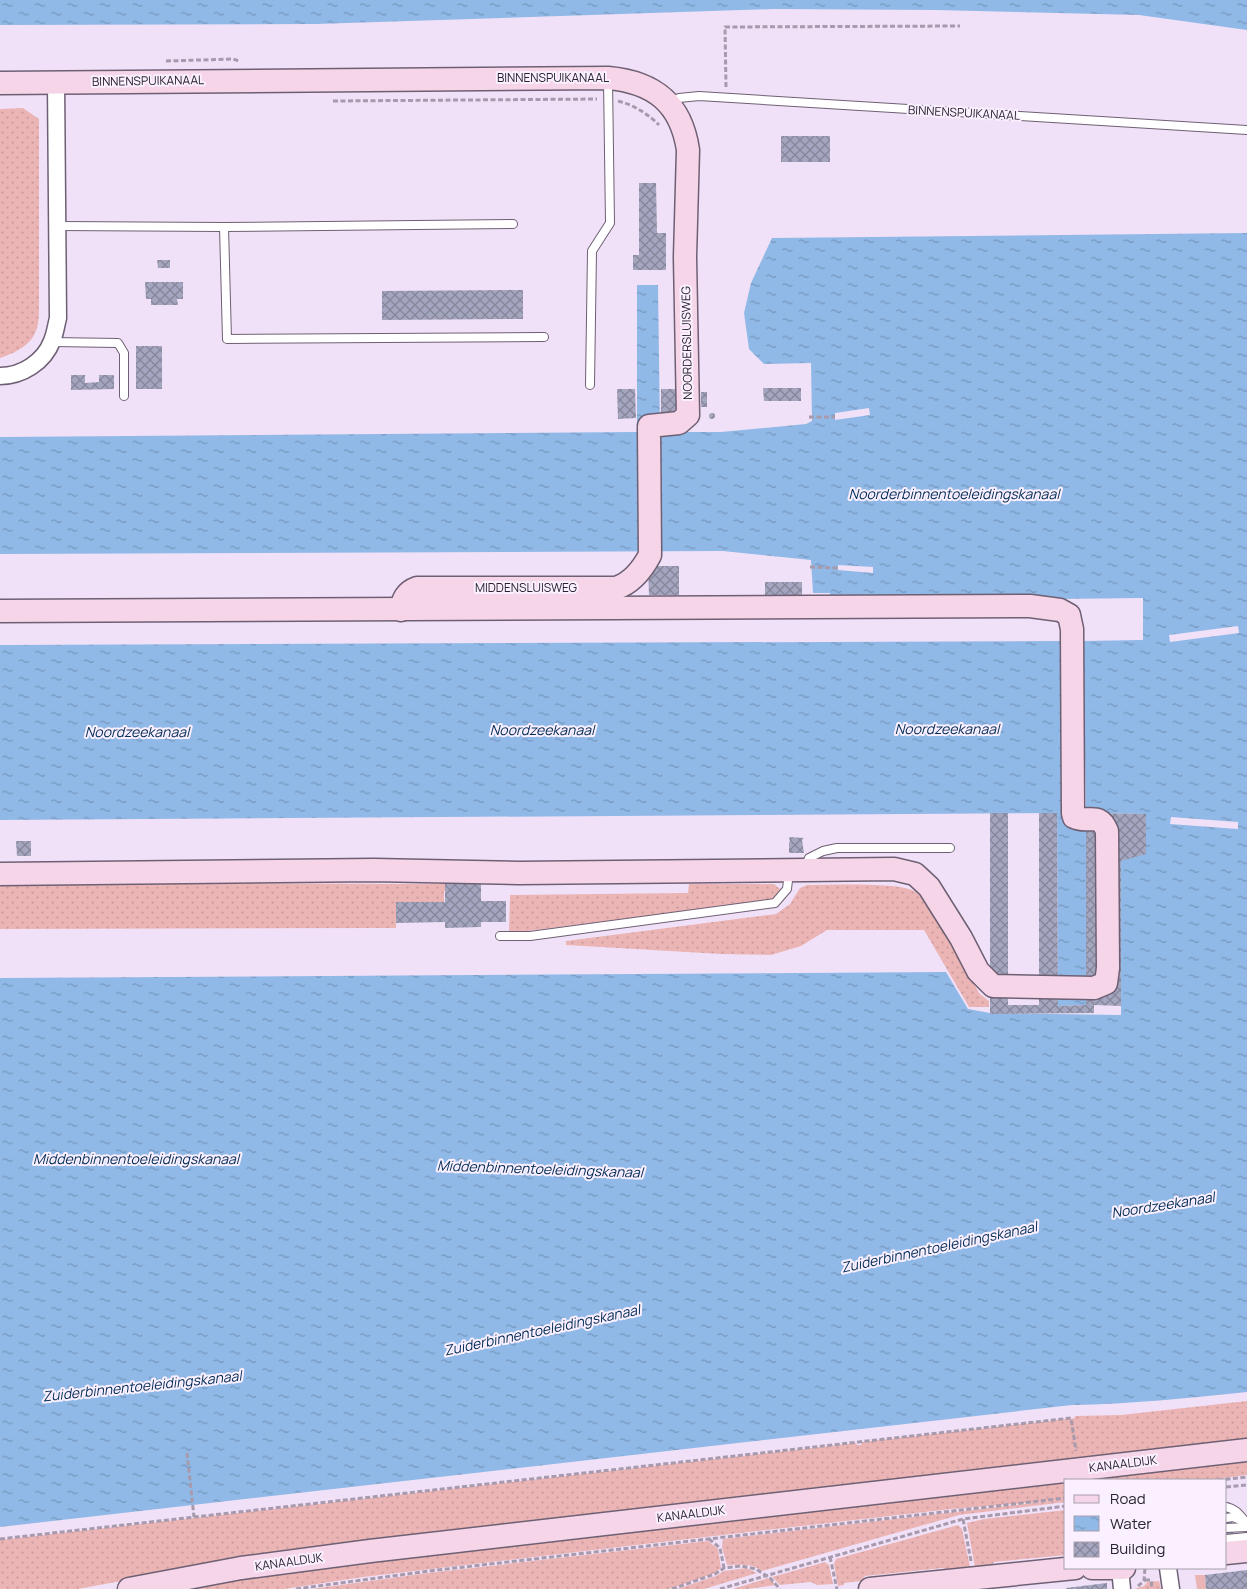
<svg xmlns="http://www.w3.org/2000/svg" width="1247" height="1589" font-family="Manrope,sans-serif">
<defs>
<pattern id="grass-dots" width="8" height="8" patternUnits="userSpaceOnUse" patternTransform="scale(1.25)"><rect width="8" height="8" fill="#ecb5b5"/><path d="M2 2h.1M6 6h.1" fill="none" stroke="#cb9b9c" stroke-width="1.8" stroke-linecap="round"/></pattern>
<pattern id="water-ripples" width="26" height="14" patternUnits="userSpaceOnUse" patternTransform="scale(1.25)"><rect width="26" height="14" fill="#90b9e7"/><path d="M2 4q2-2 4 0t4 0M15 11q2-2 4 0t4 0" fill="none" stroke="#7696bb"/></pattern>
<pattern id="building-cross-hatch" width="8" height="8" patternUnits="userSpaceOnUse" patternTransform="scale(1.25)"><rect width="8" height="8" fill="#a4a5bf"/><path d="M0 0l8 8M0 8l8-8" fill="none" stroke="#86869b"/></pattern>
</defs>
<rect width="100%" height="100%" fill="#f1e1f8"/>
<g fill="url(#grass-dots)">
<path d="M23,108l16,11v185c0,7 0,17 -2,24 -5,17 -22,25 -37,30v-249z"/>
<polygon points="0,883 453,884 453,891 444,891 444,902 397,902 396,928 0,929"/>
<polygon points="689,884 774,884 780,889 778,896 767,901 528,931 509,931 510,895 688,893"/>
<path d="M807,885c22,0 91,-3 107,6 21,13 52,79 66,103l9,7v6h-20l-45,-77h-97l-26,16 -30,9 -50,-1 -155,-9v-4l210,-27 14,-10 10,-16z"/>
<polygon points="1247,1401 1247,1438 224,1562 78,1589 0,1589 0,1540 856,1443 857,1445 861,1445 862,1442 1075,1418 1075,1416 1121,1415"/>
<path d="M1247,1458v17l-39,5h-142v22l-107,13 -197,56c-10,-8 -22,-6 -35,-6l-5,-18 1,-8 337,-39 -109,9 -263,30 -325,38 -79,12h-99l55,-11z"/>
<polygon points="1066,1510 1066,1555 994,1562 992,1565 975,1567 967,1523 984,1519"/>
<polygon points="958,1525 962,1529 970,1567 946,1570 943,1568 865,1576 861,1581 844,1583 844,1585 838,1586 834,1564 836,1559"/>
<polygon points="708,1541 718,1549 721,1568 715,1573 669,1589 312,1589 428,1573"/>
<polygon points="825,1562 829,1565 833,1584 817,1585 811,1582 780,1585 772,1577"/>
<polygon points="746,1568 757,1573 704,1589 677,1589 716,1576 724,1571"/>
<polygon points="768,1578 776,1585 747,1589 733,1589"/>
<polygon points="1159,1581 1161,1589 1135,1589 1144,1586 1147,1582"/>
</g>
<polygon fill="#ecb5b5" points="1195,1575 1205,1575 1206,1589 1197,1589"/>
<g fill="url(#water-ripples)" fill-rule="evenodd">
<polygon points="0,0 1247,0 1247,30 1139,15 935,10 774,9 316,24 0,25"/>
<path d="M1247,233v1159c-59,6 -116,12 -175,13l-1072,122v-549l946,-6 22,37 22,4 131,2v-154l25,-47 -60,-1v192l-28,1 -1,-193 -1057,7v-175l1061,-4 1,172h24l-3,-172 60,-1v-42l-313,4v-9h-17l-2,-33 -88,-9 -723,3v-117l637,-5v-147h21l2,147h61l85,-8 6,-3 -1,-58 -47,1 -15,-15 -5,-36 7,-30 21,-45zM869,408l1,7 -35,5v-7zM838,565l35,2v6l-35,-3zM1238,626l1,7 -69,9 -1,-7zM1171,817l67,5v7l-68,-5z"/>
</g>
<g fill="url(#building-cross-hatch)">
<rect x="781" y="136" width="49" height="26"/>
<polygon points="639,183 656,183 657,233 666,233 666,270 633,270 633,255 639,255"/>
<polygon points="157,260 170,260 170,268 158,268"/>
<polygon points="145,282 183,282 183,299 177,299 178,305 151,305 151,299 146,299"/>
<polygon points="523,290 523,319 382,320 382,291"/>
<rect x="136" y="346" width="26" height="43"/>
<polygon points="71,375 85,375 85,383 99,382 99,375 114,375 114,389 71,390"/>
<polygon points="763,388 801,388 801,401 764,401"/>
<polygon points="617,389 635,389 636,418 618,419"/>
<rect x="661" y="389" width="18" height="29"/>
<rect x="701" y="392" width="6" height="15"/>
<circle cx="712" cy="416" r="3"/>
<polygon points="648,566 679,566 679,595 649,595"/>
<rect x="765" y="582" width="37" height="13"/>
<polygon points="990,813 1008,813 1008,1005 1039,1005 1039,813 1057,813 1058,1006 1086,1005 1086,813 1146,814 1146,854 1121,861 1121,1006 1094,1005 1094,1013 990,1014"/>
<polygon points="789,837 804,838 802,840 804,853 789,853 789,842 790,842"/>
<polygon points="16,841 31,841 31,856 17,856"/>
<polygon points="445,882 481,882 481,901 506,901 506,922 481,922 481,927 445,928 445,922 396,923 396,902 445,902"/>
<polygon points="1230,1502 1234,1543 1226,1543 1226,1503"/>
<polygon points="1247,1570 1247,1589 1206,1589 1205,1575"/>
<polygon points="1107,1583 1107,1589 1066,1589 1066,1588"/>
</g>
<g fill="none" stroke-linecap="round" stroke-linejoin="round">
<g stroke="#6e6074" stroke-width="10">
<g id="lane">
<polyline points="671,102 679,98 699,96 1247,130"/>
<polyline points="58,226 224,227 227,339 544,337"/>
<polyline points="224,227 513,224"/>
<polyline points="52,342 118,343 124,353 124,396"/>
<polyline points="590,385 592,251 610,223 608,80"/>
<polyline points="805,868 809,858 823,851 837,848 950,848"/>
<polyline points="500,936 530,936 775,903 787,889 789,872"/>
<path d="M1226,1507c9,2 12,6 18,13"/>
<polyline points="1226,1518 1233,1517 1245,1522"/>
<polyline points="1226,1528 1247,1527"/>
<polyline points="1226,1539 1247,1537"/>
</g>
</g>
<g stroke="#6e6074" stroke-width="19">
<g id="street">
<path d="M0,376c22,0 44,-14 52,-35 3,-7 4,-15 6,-23l-2,-236"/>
<polyline points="1120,1568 1122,1589"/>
<polyline points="1168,1568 1171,1589"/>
</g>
</g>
<g stroke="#6e6074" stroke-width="25">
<g id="secondary">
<path d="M0,83l608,-5c46,4 73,25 80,72l-3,107 3,158 -9,8 -30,3 1,129c-8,15 -18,28 -34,33h-199c-11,4 -14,11 -16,22"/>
<path d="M0,611l1030,-5 30,4 9,5 3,14 1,184 1,4c14,7 25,-6 33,14l1,137 -2,15 -12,5 -101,-2 -15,-15 -17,-33 -32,-51 -14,-13 -21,-5 -375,4 -145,-3 -374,4"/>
<polyline points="1226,1553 1247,1551"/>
<polyline points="1092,1568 1124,1568"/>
<polyline points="129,1589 241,1568 370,1551 1247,1450"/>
<polyline points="870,1589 1075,1568"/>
</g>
</g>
<g stroke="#a79aac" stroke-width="3" stroke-dasharray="5 2.5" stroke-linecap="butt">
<polyline points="166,61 233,59 239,61"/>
<polyline points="726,87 725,27 960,26"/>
<polyline points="333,101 597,99"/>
<path d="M618,101c16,4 30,13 41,24"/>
<polyline points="809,417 835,417"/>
<polyline points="810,567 840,568"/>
<polyline points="187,1453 194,1517"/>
<polyline points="1218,1480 1247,1477"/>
<polyline points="1226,1487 1247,1485"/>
<polyline points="0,1539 1071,1418 1076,1451"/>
<polyline points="709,1539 720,1548 724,1568"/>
<polyline points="830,1557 837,1589"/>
<polyline points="971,1561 963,1519 1066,1506"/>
<polyline points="1145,1580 1151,1580 1152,1589"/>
<polyline points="1138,1586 1144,1581 1145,1568"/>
<polyline points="296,1589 429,1571 1066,1498"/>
<polyline points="672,1589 715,1574 724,1568 741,1566 756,1569 770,1578 780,1589"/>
<polyline points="720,1589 963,1519"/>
</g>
<use href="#lane" stroke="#fff" stroke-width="8"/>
<use href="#street" stroke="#fff" stroke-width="16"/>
<use href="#secondary" stroke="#f5d5e7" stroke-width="22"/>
</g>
<g text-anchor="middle" stroke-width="4" stroke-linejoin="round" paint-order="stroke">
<g font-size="12" fill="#2a232c" stroke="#faf0ff">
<text x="553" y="82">BINNENSPUIKANAAL</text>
<text transform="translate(148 81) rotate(-1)" y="4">BINNENSPUIKANAAL</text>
<text transform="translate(964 113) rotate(3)" y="4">BINNENSPUIKANAAL</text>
<text transform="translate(687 343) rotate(-91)" y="4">NOORDERSLUISWEG</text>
<text x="526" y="592">MIDDENSLUISWEG</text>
<text transform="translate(1123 1464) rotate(-7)" y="4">KANAALDIJK</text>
<text transform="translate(691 1514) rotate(-7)" y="4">KANAALDIJK</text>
<text transform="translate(289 1562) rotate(-8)" y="4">KANAALDIJK</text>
</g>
<g font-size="14" font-style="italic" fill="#002b55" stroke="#faf0ff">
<text x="954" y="499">Noorderbinnentoeleidingskanaal</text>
<text x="947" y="734">Noordzeekanaal</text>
<text x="542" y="735">Noordzeekanaal</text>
<text x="137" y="737">Noordzeekanaal</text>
<text x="136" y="1164">Middenbinnentoeleidingskanaal</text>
<text transform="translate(540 1169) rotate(2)" y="5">Middenbinnentoeleidingskanaal</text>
<text transform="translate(1163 1205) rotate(-9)" y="5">Noordzeekanaal</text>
<text transform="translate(939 1247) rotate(-12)" y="5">Zuiderbinnentoeleidingskanaal</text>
<text transform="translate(542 1330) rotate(-12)" y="5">Zuiderbinnentoeleidingskanaal</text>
<text transform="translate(142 1386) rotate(-6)" y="5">Zuiderbinnentoeleidingskanaal</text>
</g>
</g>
<rect x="1064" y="1479" width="162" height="90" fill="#faf0ff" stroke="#a79eab"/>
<rect x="1074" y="1495" width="25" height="8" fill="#f5d5e7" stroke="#a79eab"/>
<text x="1110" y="1504" font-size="15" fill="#2a232c">Road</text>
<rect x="1074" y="1516" width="25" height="15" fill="url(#water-ripples)" stroke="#a79eab"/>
<text x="1110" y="1529" font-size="15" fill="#2a232c">Water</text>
<rect x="1074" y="1542" width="25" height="15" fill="url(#building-cross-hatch)" stroke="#a79eab"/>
<text x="1110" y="1554" font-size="15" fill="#2a232c">Building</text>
</svg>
